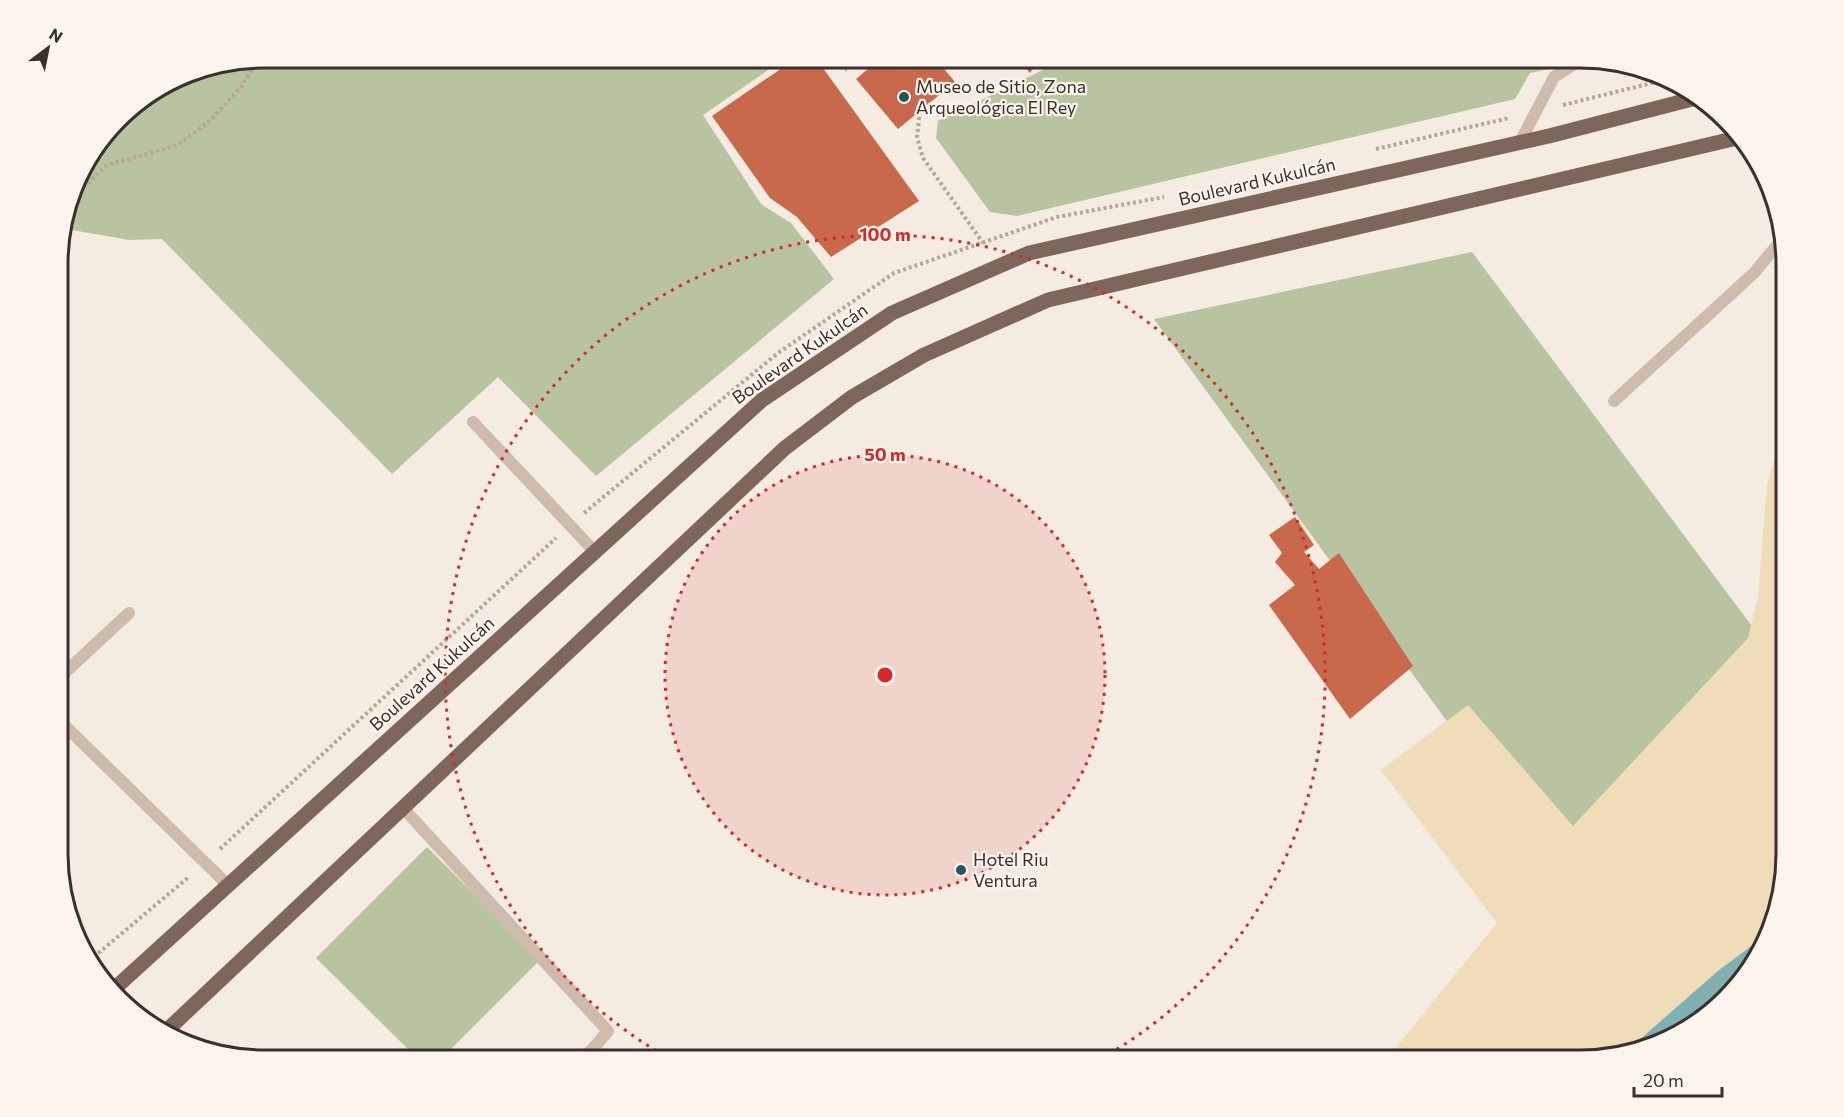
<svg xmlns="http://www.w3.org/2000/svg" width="1844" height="1117" font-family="Commissioner,sans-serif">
<rect width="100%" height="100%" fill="#f4ebe1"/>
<g fill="#b8c4a0">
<polygon points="264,57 787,57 703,115 761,204 791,223 834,279 596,476 498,377 392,474 162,239 129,240 61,228 78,172 127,109 185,73"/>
<polygon points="836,57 857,57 846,72"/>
<polygon points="1062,57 1580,57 1592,60 1530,73 1515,99 1017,216 990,212 936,138 938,121 1047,68"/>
<polygon points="1472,252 1778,661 1553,867 1154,319"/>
<polygon points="427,847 540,960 440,1060 419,1060 316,958"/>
</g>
<polygon fill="#efdcb8" points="1787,418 1787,866 1766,935 1719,970 1630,1048 1593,1060 1386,1060 1497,923 1381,770 1468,705 1573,826 1748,638 1758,596 1767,484"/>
<polygon fill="#7fb0b2" points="1766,935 1759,957 1684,1032 1630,1048 1719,970"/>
<g fill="#c8694b">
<polygon points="798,57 815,57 919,201 831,257 797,217 770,198 712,116"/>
<polygon points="882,57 934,57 955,82 898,129 856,79"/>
<polygon points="1016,57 1041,57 1030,73"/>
<polygon points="1295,517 1314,545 1304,552 1319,569 1339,553 1413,666 1350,719 1269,605 1295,585 1275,562 1282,553 1269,535"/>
</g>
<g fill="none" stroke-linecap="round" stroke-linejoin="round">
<g stroke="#b9a596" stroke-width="4" stroke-dasharray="3 3" stroke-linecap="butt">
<polyline points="1563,105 1664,80"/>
<polyline points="920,111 917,137 923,158 983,243"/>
<polyline points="1376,149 1509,118"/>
<polyline points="70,200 107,165 178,145 211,120 240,88 260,58"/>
<polyline points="584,513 778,353 894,273 1057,217 1164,197"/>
<polyline points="220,849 556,538"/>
<polyline points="89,961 190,876"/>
</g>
<g stroke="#cdbbac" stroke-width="12">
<polyline points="1520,142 1554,77 1584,58"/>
<polyline points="1614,401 1754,273 1783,238"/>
<polyline points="473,422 595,552"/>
<polyline points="59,678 129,613"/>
<polyline points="59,720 228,885"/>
<polyline points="403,808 608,1031 591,1051 574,1060"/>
</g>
<g stroke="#7d675c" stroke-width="15">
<polyline points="114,989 762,400 892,313 1029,253 1549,136 1696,98"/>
<polyline points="164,1033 785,448 852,397 924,355 1048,300 1737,138"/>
</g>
</g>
<circle cx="885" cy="675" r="220" fill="#d62828" fill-opacity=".12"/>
<g fill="none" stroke="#d62828" stroke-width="3" stroke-dasharray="3 6">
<circle cx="885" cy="675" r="220"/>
<path d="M672 1060A440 440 0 1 1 1102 1058"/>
</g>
<g fill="#1f5a5e" stroke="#fbf5ee" stroke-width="2">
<circle cx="904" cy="97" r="6"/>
<circle cx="961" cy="870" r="6"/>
</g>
<g text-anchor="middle" stroke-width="4.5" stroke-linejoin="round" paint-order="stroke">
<g font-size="18" fill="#3b302b" stroke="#fbf5ee" text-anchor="start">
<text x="916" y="93">Museo de Sitio, Zona<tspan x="916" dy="21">Arqueológica El Rey</tspan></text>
<text x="973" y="866">Hotel Riu<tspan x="973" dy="21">Ventura</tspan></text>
</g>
<g font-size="18" fill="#3b302b" stroke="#fbf5ee">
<text transform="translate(1257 182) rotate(-13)" y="6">Boulevard Kukulcán</text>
<text transform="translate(800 354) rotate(-35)" y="6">Boulevard Kukulcán</text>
<text transform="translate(432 674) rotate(-42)" y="6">Boulevard Kukulcán</text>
</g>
</g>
<path d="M0 0H1844V1117H0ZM264 68H1580A196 196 0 0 1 1776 264V854A196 196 0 0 1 1580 1050H264A196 196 0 0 1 68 854V264A196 196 0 0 1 264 68Z" fill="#fbf5ee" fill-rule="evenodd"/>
<path fill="none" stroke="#3b302b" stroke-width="3" d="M264 68H1580A196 196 0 0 1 1776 264V854A196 196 0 0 1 1580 1050H264A196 196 0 0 1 68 854V264A196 196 0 0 1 264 68Z"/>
<circle cx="885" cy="675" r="9" fill="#d62828" stroke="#fbf5ee" stroke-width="3"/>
<g font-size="18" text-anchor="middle" font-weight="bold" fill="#d62828" stroke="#fbf5ee" stroke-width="4.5" stroke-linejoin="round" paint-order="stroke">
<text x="885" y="241">100 m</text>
<text x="885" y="461">50 m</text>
</g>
<g transform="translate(48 48) rotate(32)" stroke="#fbf5ee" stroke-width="4.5" paint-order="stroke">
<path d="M0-4.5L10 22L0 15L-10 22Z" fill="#3b302b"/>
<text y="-9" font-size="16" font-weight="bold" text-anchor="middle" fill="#3b302b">N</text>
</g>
<path d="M1634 1087v9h88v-9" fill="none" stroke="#3b302b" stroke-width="3"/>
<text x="1643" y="1087" font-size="18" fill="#3b302b" stroke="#fbf5ee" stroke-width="4.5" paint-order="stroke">20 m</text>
</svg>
